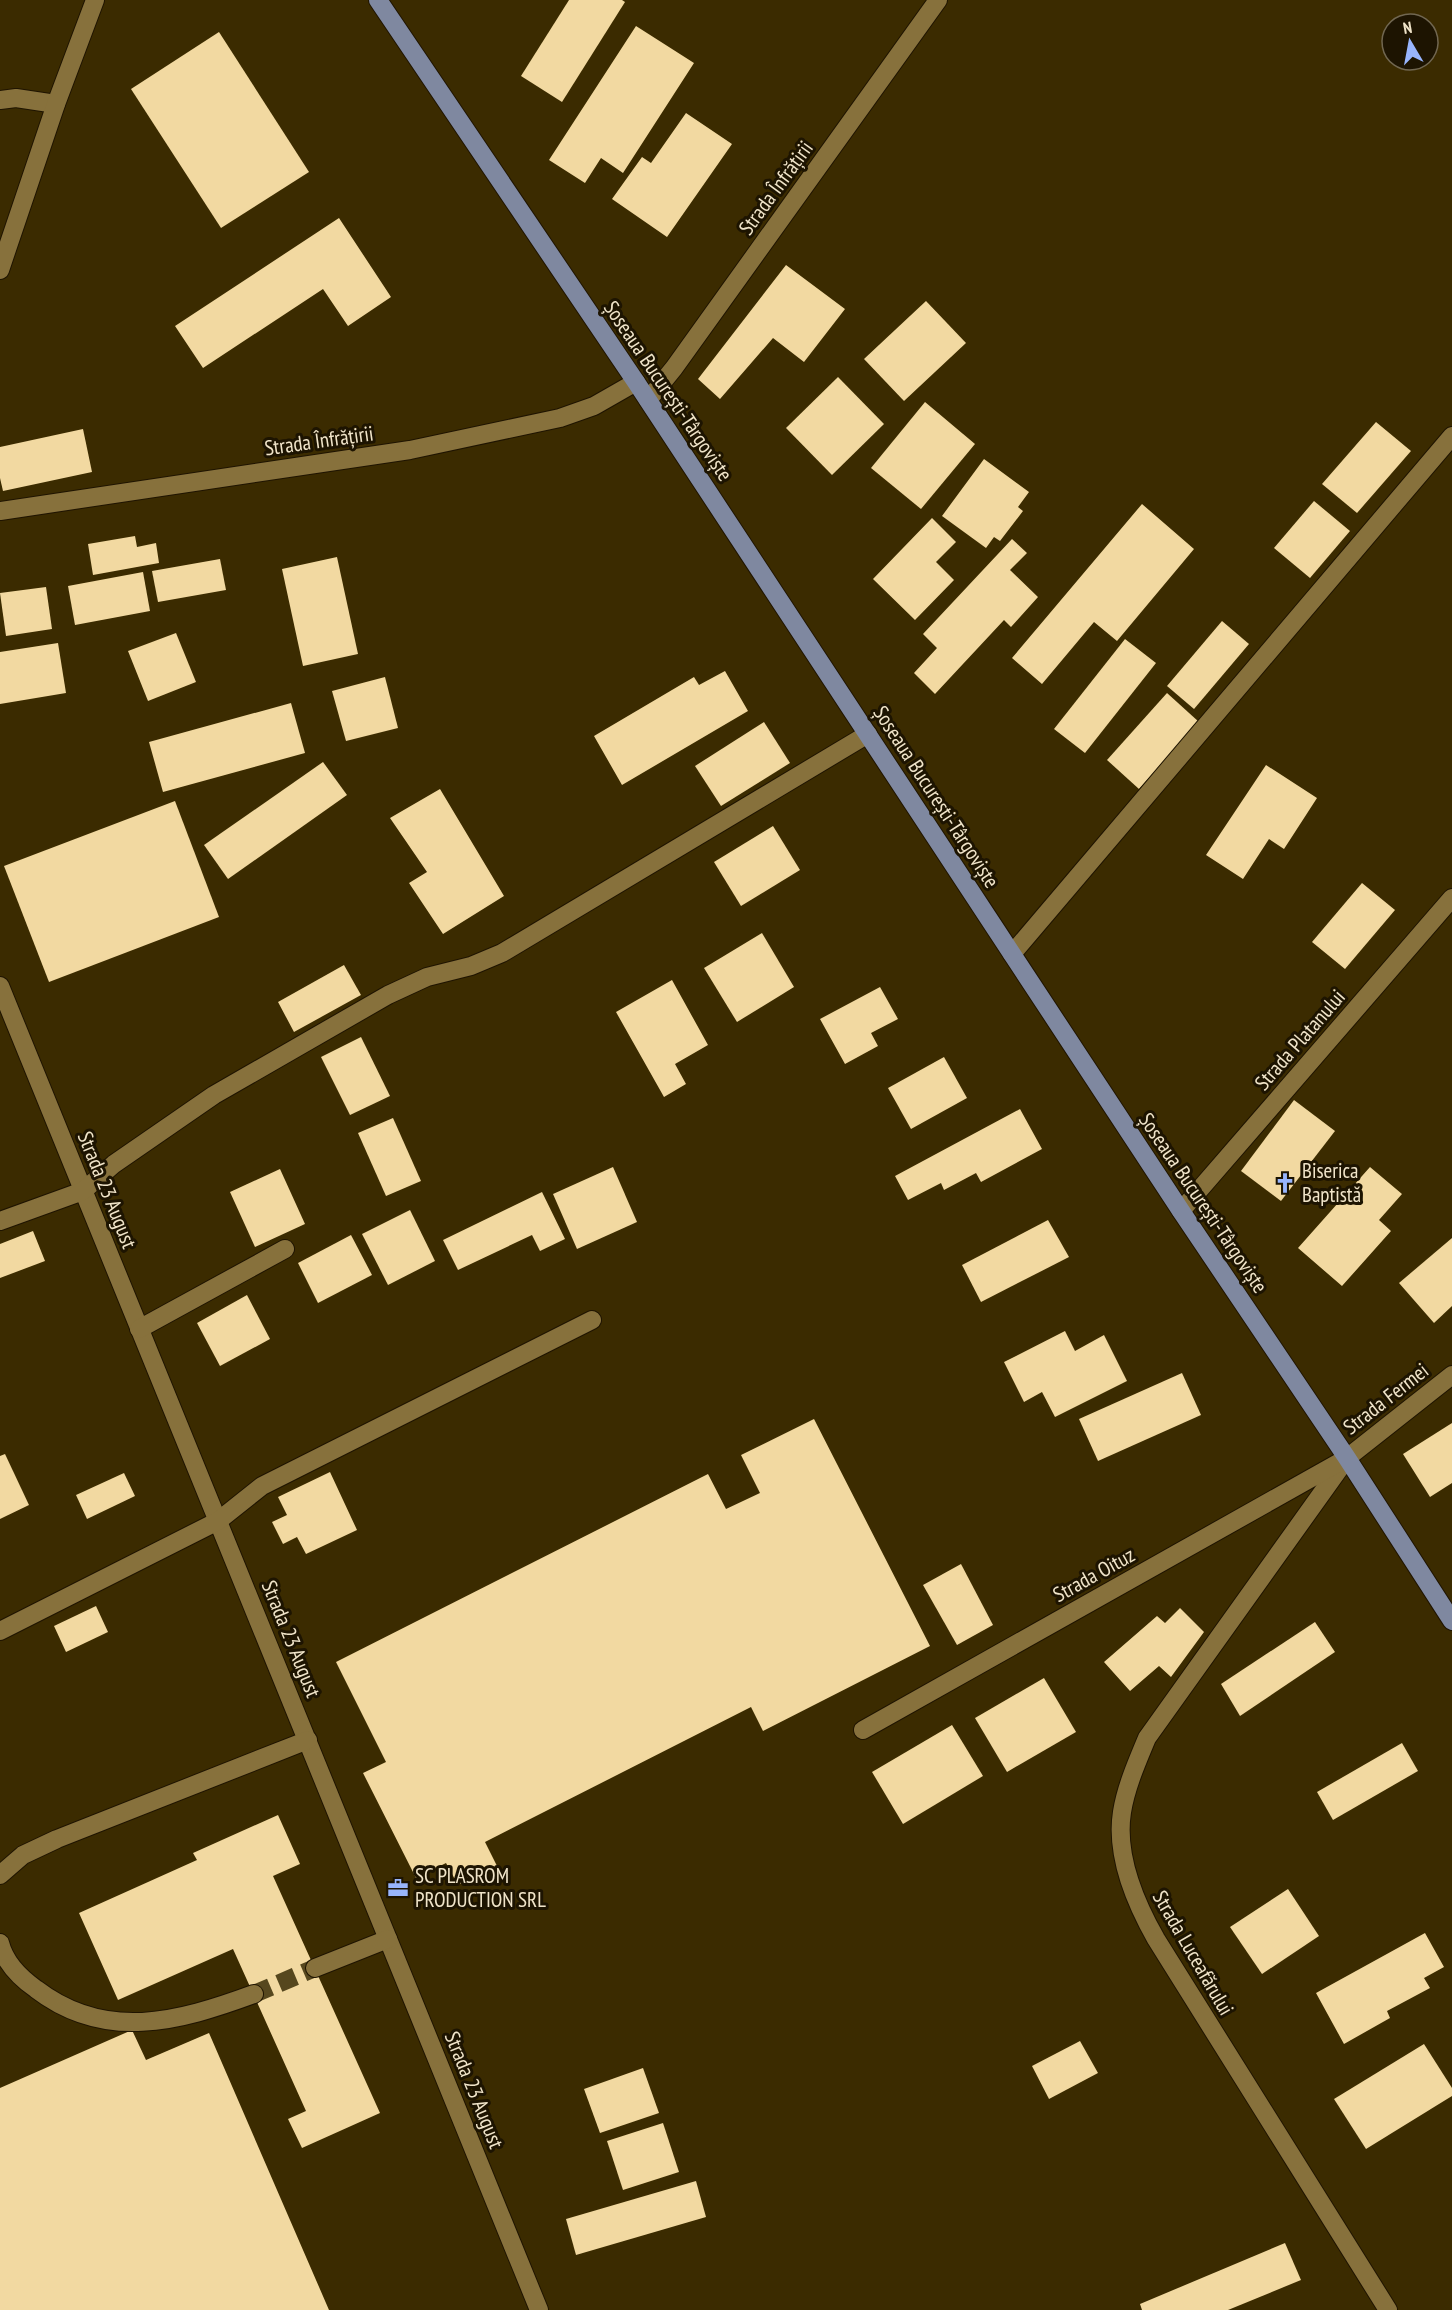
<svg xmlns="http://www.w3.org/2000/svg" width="1452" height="2310" font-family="'PT Sans Narrow',sans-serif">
<rect width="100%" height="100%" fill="#3b2b00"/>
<g fill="#f2d9a1">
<polygon points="569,0 622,0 625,2 562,102 521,76"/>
<polygon points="636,26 694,63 623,173 601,158 585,183 549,160"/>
<polygon points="219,32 309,172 221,228 131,89"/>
<polygon points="686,113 732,144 667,237 612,199 642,157 651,163"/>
<polygon points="339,218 391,297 348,326 323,289 203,368 175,326"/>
<polygon points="786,265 845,309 804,362 773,338 720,399 698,379"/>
<polygon points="926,301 966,343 904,401 864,359"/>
<polygon points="838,377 884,424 832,475 786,428"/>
<polygon points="925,402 975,444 921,509 871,468"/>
<polygon points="1376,422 1411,451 1357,513 1322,484"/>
<polygon points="83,429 92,472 3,491 0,478 0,447"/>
<polygon points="984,459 1029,492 1018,507 1023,511 1000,541 994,537 986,548 942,516"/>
<polygon points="1314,501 1350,531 1310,578 1274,548"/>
<polygon points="1142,504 1194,549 1117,641 1094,622 1042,684 1012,658"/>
<polygon points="932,518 956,542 936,562 954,580 915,620 873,579"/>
<polygon points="135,536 137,547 156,543 159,563 93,575 88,544"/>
<polygon points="1012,539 1027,553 1010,570 1038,597 1011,627 1004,620 935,694 914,673 937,648 923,634"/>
<polygon points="337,557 358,654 303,666 282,569"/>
<polygon points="220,559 226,590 158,602 152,571"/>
<polygon points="143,572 150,611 75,625 68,586"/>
<polygon points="46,587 52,629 6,636 0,593"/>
<polygon points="1222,621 1249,644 1194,709 1167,686"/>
<polygon points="176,633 196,682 148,701 128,651"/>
<polygon points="1125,639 1156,663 1085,753 1054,729"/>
<polygon points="58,643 66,693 0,704 0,652"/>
<polygon points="725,671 748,711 622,785 594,736 694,677 699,685"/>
<polygon points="385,677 398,728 346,741 332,691"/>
<polygon points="1167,693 1199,722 1139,789 1107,760"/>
<polygon points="291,703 305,753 163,792 149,742"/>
<polygon points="764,722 790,763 721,806 695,766"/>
<polygon points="323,762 347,795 228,879 204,845"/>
<polygon points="1266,765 1317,798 1284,849 1269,839 1243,879 1206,855"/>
<polygon points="440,789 504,896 443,934 409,883 427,872 390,818"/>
<polygon points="175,801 219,917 49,982 4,866"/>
<polygon points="773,826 800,870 741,906 714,862"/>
<polygon points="1362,883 1395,910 1345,969 1312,942"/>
<polygon points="762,933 794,987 737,1022 704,968"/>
<polygon points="344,965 361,995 294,1032 278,1002"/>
<polygon points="672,980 708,1045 675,1064 686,1084 664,1097 616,1012"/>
<polygon points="880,987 898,1019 871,1033 878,1046 845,1064 820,1019"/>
<polygon points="361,1037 390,1096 350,1115 321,1057"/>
<polygon points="944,1057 967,1098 911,1129 888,1088"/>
<polygon points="1294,1100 1335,1131 1281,1201 1241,1171"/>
<polygon points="1020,1109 1042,1149 981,1182 976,1173 944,1190 941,1183 908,1200 895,1176"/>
<polygon points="393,1118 421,1181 386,1196 358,1133"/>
<polygon points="613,1167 637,1222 577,1249 553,1194"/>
<polygon points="1370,1167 1402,1194 1379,1220 1391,1231 1342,1286 1298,1248"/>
<polygon points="280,1169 305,1224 255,1247 230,1192"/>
<polygon points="542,1192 565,1239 540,1251 532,1235 458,1270 443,1240"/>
<polygon points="410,1210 435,1261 388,1285 362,1234"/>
<polygon points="1048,1220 1069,1257 981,1302 962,1265"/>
<polygon points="33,1231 45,1261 0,1278 0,1244"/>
<polygon points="351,1235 372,1275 318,1303 298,1263"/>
<polygon points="1452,1238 1452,1306 1434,1323 1399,1283"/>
<polygon points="247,1295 270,1339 220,1366 197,1323"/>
<polygon points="1065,1331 1075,1351 1104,1335 1127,1381 1055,1417 1042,1392 1024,1402 1004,1362"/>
<polygon points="1182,1373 1201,1415 1098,1461 1079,1419"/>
<polygon points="814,1419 930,1646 763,1731 751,1707 485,1842 497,1866 458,1885 446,1863 416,1878 363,1773 386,1762 336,1662 708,1474 726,1509 760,1493 741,1455"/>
<polygon points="1452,1423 1452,1483 1430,1497 1403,1454"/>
<polygon points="5,1454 29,1505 0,1519 0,1456"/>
<polygon points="330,1472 357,1530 306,1554 297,1537 283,1544 272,1522 287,1515 278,1497"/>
<polygon points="124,1473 135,1496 87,1519 76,1495"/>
<polygon points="961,1564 993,1625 957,1645 923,1585"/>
<polygon points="96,1606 108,1632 66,1652 54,1626"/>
<polygon points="1180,1608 1204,1632 1171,1677 1159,1666 1130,1691 1104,1662 1157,1616 1165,1623"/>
<polygon points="1315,1622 1335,1652 1240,1716 1221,1684"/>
<polygon points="1044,1678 1076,1732 1007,1772 975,1718"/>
<polygon points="952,1725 983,1776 903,1824 872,1772"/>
<polygon points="1402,1743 1418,1771 1333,1820 1317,1792"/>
<polygon points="278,1815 300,1864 273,1876 380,2113 302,2148 288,2119 306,2111 233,1949 118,2000 79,1913 197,1860 193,1853"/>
<polygon points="1288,1889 1319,1936 1262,1974 1230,1927"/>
<polygon points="1425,1933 1444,1967 1424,1978 1430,1988 1387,2011 1390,2018 1344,2044 1316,1993"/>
<polygon points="132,2030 146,2060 209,2033 329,2310 0,2310 0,2088"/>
<polygon points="1080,2041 1098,2073 1049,2099 1032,2066"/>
<polygon points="1424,2044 1452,2088 1452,2096 1366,2149 1334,2099"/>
<polygon points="643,2068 659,2113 600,2133 584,2089"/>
<polygon points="663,2123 679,2172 623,2190 607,2141"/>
<polygon points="696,2181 706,2217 576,2255 566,2219"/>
<polygon points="1285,2243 1301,2280 1228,2310 1142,2310 1140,2304"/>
</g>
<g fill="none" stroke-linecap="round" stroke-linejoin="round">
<polyline stroke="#56471e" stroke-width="18" stroke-dasharray="18 9" stroke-linecap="butt" points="254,1994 315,1968"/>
<g stroke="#1f1400" stroke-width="20">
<g id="minor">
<polyline points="0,100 16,98 56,104"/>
<polyline points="0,270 56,104 95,0"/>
<polyline points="648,400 674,368 938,0"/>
<polyline points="0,511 410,450 560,418 594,406 636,382"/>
<polyline points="1012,954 1452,436"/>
<polyline points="0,986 539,2310"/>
<polyline points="1181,1211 1452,898"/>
<polyline points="0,1221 83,1191 114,1164 214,1095 388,995 427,977 471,966 502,953 868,734"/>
<polyline points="139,1329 285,1249"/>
<path d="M1347,1458l-200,280c-10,24 -21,49 -25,74 -7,44 13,90 34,127l232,371"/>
<polyline points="0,1631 218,1521 262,1486 592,1320"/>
<polyline points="863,1730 1347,1458 1452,1375"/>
<polyline points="0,1875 23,1855 57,1839 308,1740"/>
<path d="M0,1943c5,20 19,34 36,46 69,53 142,33 218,5"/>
<polyline points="315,1968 388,1939"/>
</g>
</g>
<g stroke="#1f1400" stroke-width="20">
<polyline id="major" points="378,0 636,382 1181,1211 1347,1458 1452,1621"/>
</g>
<use href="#minor" stroke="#87713c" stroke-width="18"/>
<use href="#major" stroke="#7f88a0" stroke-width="18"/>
</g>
<defs>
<g id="church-bare" transform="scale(1.62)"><path d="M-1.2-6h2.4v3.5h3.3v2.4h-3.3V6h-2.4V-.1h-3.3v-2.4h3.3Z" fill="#98b5fd" stroke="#1d1401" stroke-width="2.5" paint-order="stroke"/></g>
<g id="office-bare" transform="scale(1.62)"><path d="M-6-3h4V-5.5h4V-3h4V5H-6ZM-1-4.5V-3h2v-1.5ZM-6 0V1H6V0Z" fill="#98b5fd" stroke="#1d1401" stroke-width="2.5" paint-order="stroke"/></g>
</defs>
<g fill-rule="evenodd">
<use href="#church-bare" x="1285" y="1183"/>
<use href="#office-bare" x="398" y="1888"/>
</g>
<g text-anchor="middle" stroke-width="6" stroke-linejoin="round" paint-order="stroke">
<g font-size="21" fill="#f0e4c9" stroke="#1d1401">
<text transform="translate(776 188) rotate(-54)" y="7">Strada Înfrățirii</text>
<text transform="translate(668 391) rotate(56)" y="7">Șoseaua București-Târgoviște</text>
<text transform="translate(319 441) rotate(-8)" y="7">Strada Înfrățirii</text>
<text transform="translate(936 797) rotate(57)" y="7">Șoseaua București-Târgoviște</text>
<text transform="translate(1300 1040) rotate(-49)" y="7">Strada Platanului</text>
<text transform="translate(107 1190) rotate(68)" y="7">Strada 23 August</text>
<text transform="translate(1203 1203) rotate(56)" y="7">Șoseaua București-Târgoviște</text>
<text transform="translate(1386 1399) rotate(-38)" y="7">Strada Fermei</text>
<text transform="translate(1094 1575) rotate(-29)" y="7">Strada Oituz</text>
<text transform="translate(291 1639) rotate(68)" y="7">Strada 23 August</text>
<text transform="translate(1193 1953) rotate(60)" y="7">Strada Luceafărului</text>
<text transform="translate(474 2090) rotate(68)" y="7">Strada 23 August</text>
</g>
<g font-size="21" fill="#f0e4c9" stroke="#1d1401" text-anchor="start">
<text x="1302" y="1178">Biserica<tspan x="1302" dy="24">Baptistă</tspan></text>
<text x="415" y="1883">SC PLASROM<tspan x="415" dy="24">PRODUCTION SRL</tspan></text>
</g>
</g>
<g transform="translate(1410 42) rotate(350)"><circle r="28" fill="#1d1401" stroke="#716751" stroke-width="1.5"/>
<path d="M0-4.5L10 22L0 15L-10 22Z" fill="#98b5fd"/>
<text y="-9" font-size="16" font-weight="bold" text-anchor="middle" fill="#f0e4c9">N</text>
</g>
</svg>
